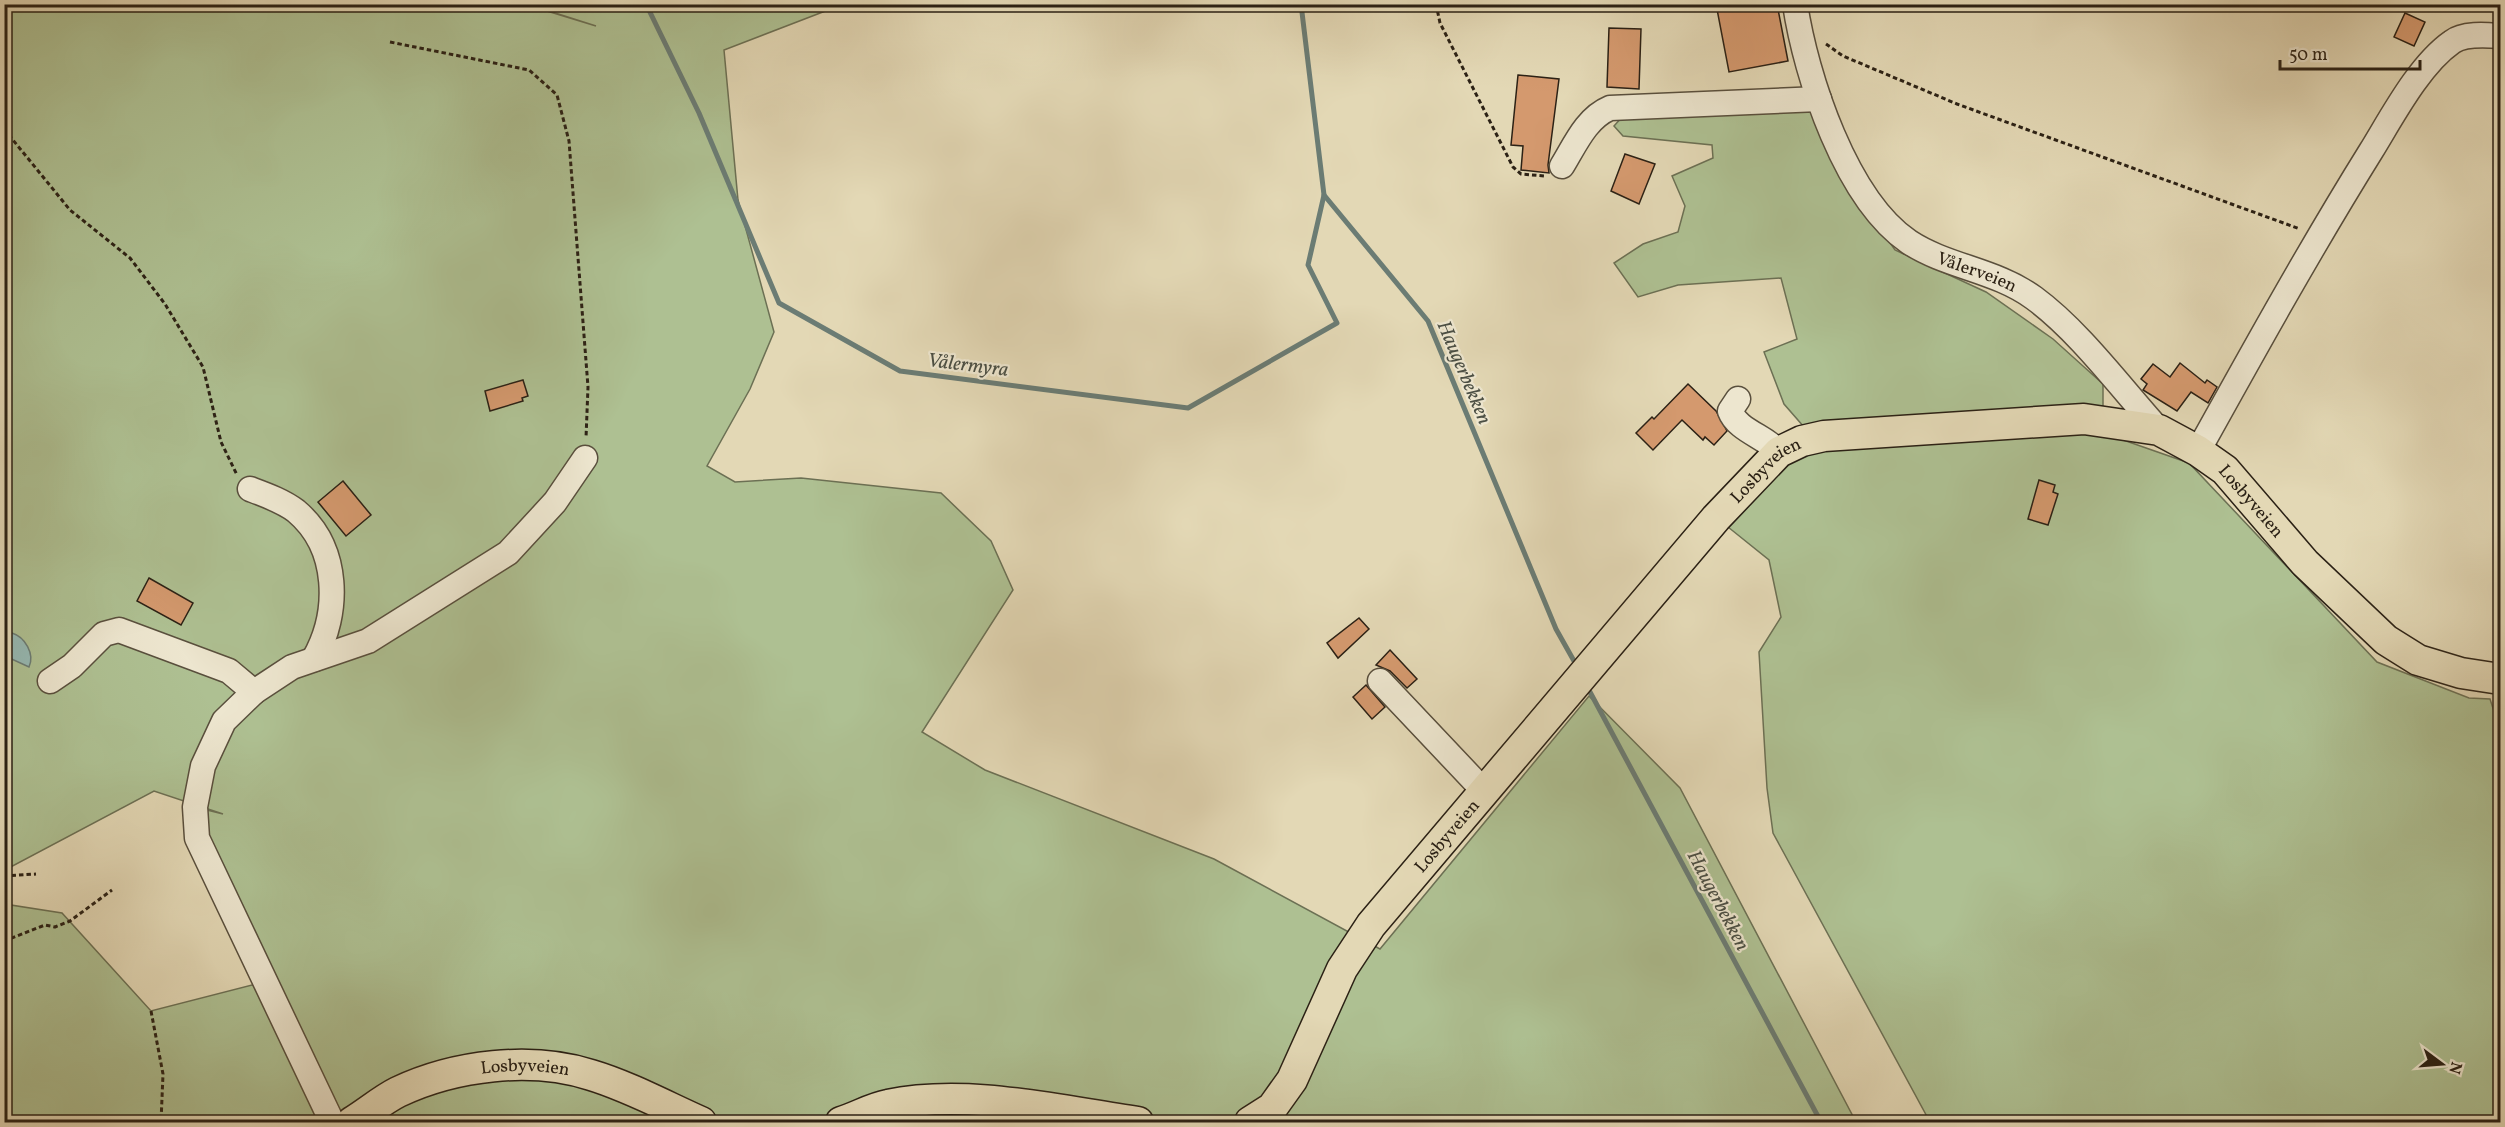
<svg xmlns="http://www.w3.org/2000/svg" width="2505" height="1127" font-family="Vollkorn,serif">
<rect width="100%" height="100%" fill="#e3d8b5"/>
<filter id="stains"><feTurbulence type="fractalNoise" baseFrequency=".00333" numOctaves="4"/><feColorMatrix values="0 0 0 0 .2 0 0 0 0 .09 0 0 0 0 .02 0 0 0 .5 -.17"/></filter>
<radialGradient id="worn" r=".72"><stop offset=".6" stop-color="#630" stop-opacity="0"/><stop offset="1" stop-color="#630" stop-opacity=".3"/></radialGradient>
<g fill="#aec092" stroke="#6c7054" stroke-width="1.5">
<polygon points="524,4 596,26 530,5 841,5 724,50 738,200 774,332 750,389 707,466 735,482 801,478 941,493 991,541 1013,590 922,732 985,770 1214,859 1380,949 1589,696 1680,788 1856,1122 5,1122 4,904 62,913 151,1011 264,982 195,807 223,814 154,791 5,870 5,5"/>
<polygon points="1810,103 1845,179 1895,250 1986,292 2053,339 2103,384 2103,433 2189,463 2377,662 2469,698 2490,699 2500,730 2500,1122 1930,1122 1773,833 1767,788 1759,652 1781,617 1769,560 1728,527 1778,468 1819,450 1804,427 1784,404 1764,352 1797,339 1781,278 1678,285 1638,297 1614,263 1643,244 1678,232 1685,206 1672,176 1713,158 1712,145 1623,136 1614,126 1632,106"/>
</g>
<path fill="#96b9b3" stroke="#6b7c74" stroke-width="1.5" d="M12,633c13,4 23,21 17,34l-24,-11v-19z"/>
<g fill="none" stroke-linecap="round" stroke-linejoin="round">
<g stroke="#6b7c74" stroke-width="5">
<polyline points="646,4 699,113 779,303 900,371 1188,408 1337,323 1308,265 1324,195"/>
<polyline points="1301,4 1324,195 1428,321 1556,629 1574,661"/>
<polyline points="1590,692 1821,1122"/>
</g>
</g>
<g fill="#d4996e" stroke="#2b2115" stroke-width="1.5">
<polygon points="1716,4 1777,4 1788,61 1729,72"/>
<polygon points="2405,13 2425,22 2414,46 2394,37"/>
<polygon points="1609,28 1641,29 1639,89 1607,87"/>
<polygon points="1518,75 1559,79 1548,165 1549,173 1521,170 1523,146 1511,145"/>
<polygon points="1625,154 1655,164 1639,204 1611,191"/>
<polygon points="2180,363 2205,383 2207,380 2217,387 2208,403 2191,392 2177,411 2143,390 2147,384 2141,379 2153,364 2170,377"/>
<polygon points="523,380 528,396 522,398 523,401 490,411 485,391"/>
<polygon points="1688,384 1716,411 1727,431 1714,445 1705,437 1703,440 1682,420 1653,450 1636,433 1652,417 1654,419"/>
<polygon points="2039,480 2055,485 2053,492 2058,494 2048,525 2028,519"/>
<polygon points="343,481 371,515 346,536 318,502"/>
<polygon points="149,578 193,603 181,625 137,601"/>
<polygon points="1359,618 1369,629 1338,658 1327,643"/>
<polygon points="1390,650 1417,679 1407,688 1390,671 1376,665"/>
<polygon points="1366,685 1385,707 1372,719 1353,697"/>
</g>
<g fill="none" stroke-linecap="round" stroke-linejoin="round">
<g stroke="#594f3d" stroke-width="27">
<g id="minor">
<path id="s1" d="M1795,4c11,73 51,195 114,238 38,25 87,28 125,56 45,33 87,90 125,132"/>
<path d="M1562,166c13,-21 24,-48 48,-58l209,-9"/>
<path d="M1738,399l-8,12c7,19 36,26 49,41"/>
<path d="M2198,451c56,-101 112,-202 173,-300 21,-34 48,-86 81,-109 12,-9 34,-7 48,-6"/>
<path d="M250,489c16,6 33,12 46,22 44,37 44,102 18,148"/>
<polyline points="50,681 72,666 104,634 119,630 229,671 254,692"/>
<polyline points="1380,681 1483,790"/>
<polyline points="332,1122 197,838 195,807 203,766 224,721 254,692 292,667 368,641 508,553 555,502 585,458"/>
</g>
</g>
<g stroke="#2b2115" stroke-width="33">
<g id="major">
<path id="s2" d="M352,1122c15,-9 30,-22 46,-30 57,-27 133,-36 193,-17 37,11 74,31 110,47"/>
<path d="M841,1122c16,-5 31,-14 47,-17 79,-17 171,6 250,17"/>
<path id="s3" d="M1250,1122l22,-14 20,-28 50,-111 29,-44 345,-407 63,-66 23,-11 22,-5 260,-17 75,11 39,21 27,19 80,93 81,77 32,20 43,13 39,6"/>
</g>
</g>
<g stroke="#2b2115" stroke-width="3" stroke-dasharray="4.5 3" stroke-linecap="butt">
<polyline points="1436,4 1440,23 1513,167 1521,174 1545,176"/>
<polyline points="390,42 529,70 557,95 569,141 588,387 586,438"/>
<polyline points="1826,44 1843,56 1957,104 2300,229"/>
<polyline points="4,129 70,210 130,258 165,304 203,367 221,442 237,475"/>
<polyline points="4,876 36,874"/>
<polyline points="4,941 45,925 55,927 70,921 112,890"/>
<polyline points="151,1011 163,1074 161,1122"/>
</g>
<use href="#minor" stroke="#ede6cf" stroke-width="24"/>
<use href="#major" stroke="#e3d8b5" stroke-width="30"/>
</g>
<g text-anchor="middle" stroke-width="4.5" stroke-linejoin="round" paint-order="stroke">
<g font-size="18" fill="#2b2115" stroke="#ede6cf">
<text dy="6" stroke="none"><textPath href="#s1" startOffset="344">Vålerveien</textPath></text>
<text dy="6" stroke="none"><textPath href="#s3" startOffset="838">Losbyveien</textPath></text>
<text dy="6" stroke="none"><textPath href="#s3" startOffset="1362">Losbyveien</textPath></text>
<text dy="6" stroke="none"><textPath href="#s3" startOffset="352">Losbyveien</textPath></text>
<text dy="6" stroke="none"><textPath href="#s2" startOffset="186">Losbyveien</textPath></text>
</g>
<g font-size="20" font-style="italic" fill="#4b4f44" stroke="#ede6cf">
<text transform="translate(968 364) rotate(7)" y="7">Vålermyra</text>
<text transform="translate(1465 372) rotate(67)" y="7">Haugerbekken</text>
<text transform="translate(1719 900) rotate(62)" y="7">Haugerbekken</text>
</g>
</g>
<rect width="2505" height="1127" fill="none" stroke="#e3d8b5" stroke-width="24"/>
<rect x="6" y="6" width="2493" height="1115" fill="none" stroke="#2b2115" stroke-width="3"/>
<rect x="12" y="12" width="2481" height="1103" fill="none" stroke="#2b2115" stroke-width="1.5"/>
<g transform="translate(2442 1064) rotate(106)" stroke="#ede6cf" stroke-width="4.5" paint-order="stroke">
<path d="M0-4.5L10 22L0 15L-10 22Z" fill="#2b2115"/>
<text y="-9" font-size="16" font-weight="bold" text-anchor="middle" fill="#2b2115">N</text>
</g>
<path d="M2280 60v9h140v-9" fill="none" stroke="#2b2115" stroke-width="3"/>
<text x="2289" y="60" font-size="18" fill="#2b2115" stroke="#ede6cf" stroke-width="4.5" paint-order="stroke">50 m</text>
<rect width="100%" height="100%" filter="url(#stains)"/>
<rect width="100%" height="100%" fill="url(#worn)"/>
</svg>
